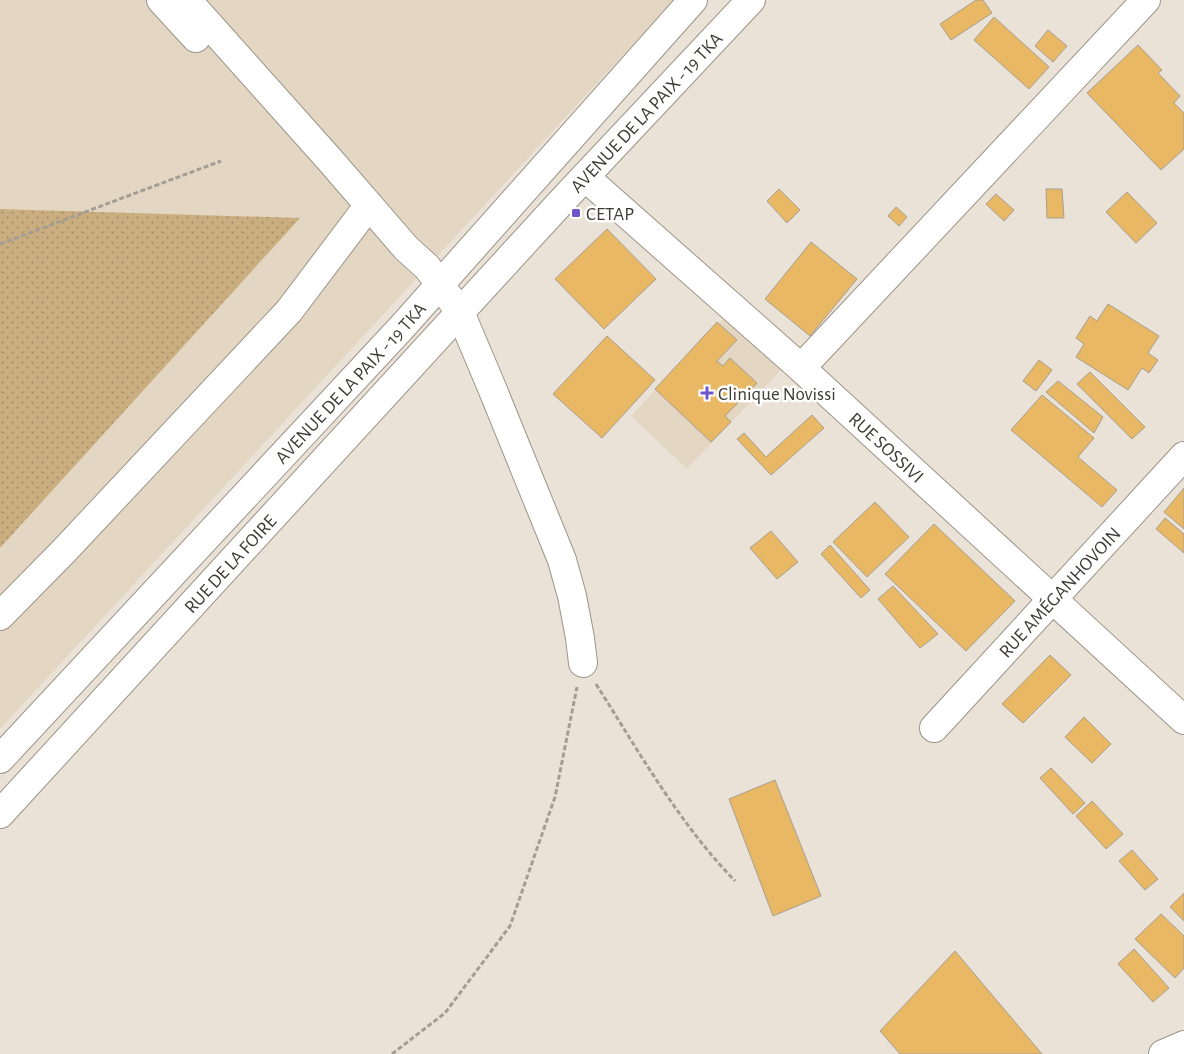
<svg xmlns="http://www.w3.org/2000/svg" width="1184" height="1054" font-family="'Alegreya Sans',sans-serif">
<defs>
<pattern id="grass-dots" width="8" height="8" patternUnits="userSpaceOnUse" patternTransform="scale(1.25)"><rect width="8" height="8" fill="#caae80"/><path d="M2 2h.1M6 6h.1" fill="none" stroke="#a58f6a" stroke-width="1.8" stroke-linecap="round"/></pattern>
</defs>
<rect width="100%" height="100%" fill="#eae2d6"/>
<g fill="#e3d7c4">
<polygon points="0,0 674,0 0,729"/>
<polygon points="726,316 782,369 687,469 631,416"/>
</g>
<polygon fill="url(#grass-dots)" points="0,209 300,218 0,548"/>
<g fill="#e8b865" stroke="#a69e93">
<polygon points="976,0 983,0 992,13 951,40 940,24"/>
<polygon points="994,17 1049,67 1029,89 974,40"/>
<polygon points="1048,30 1067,46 1053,62 1035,46"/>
<polygon points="1138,45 1162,70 1158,73 1180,96 1174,103 1184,113 1184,149 1161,170 1087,93"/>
<polygon points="779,189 800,210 787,223 767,201"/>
<polygon points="1046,189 1062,189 1064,218 1047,218"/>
<polygon points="1127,192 1157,223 1136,243 1106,212"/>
<polygon points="996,194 1014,210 1004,221 986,204"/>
<polygon points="896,207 907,217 899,226 888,216"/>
<polygon points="607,229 656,279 604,329 555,279"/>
<polygon points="811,242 857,279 810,336 765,299"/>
<polygon points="1108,304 1159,336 1148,353 1158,360 1149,373 1142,368 1128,390 1076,357 1084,344 1076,338 1090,316 1097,321"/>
<polygon points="717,322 737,340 717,361 723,366 730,358 757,383 725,416 731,422 711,442 655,389"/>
<polygon points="607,336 655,380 602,438 553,394"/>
<polygon points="1039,360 1052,370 1036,391 1023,381"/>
<polygon points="1090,372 1145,427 1132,439 1077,384"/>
<polygon points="1058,381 1103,417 1094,433 1046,392"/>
<polygon points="1042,395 1094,438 1078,457 1117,490 1102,507 1011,430"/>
<polygon points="812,415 824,428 771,475 737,439 744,433 766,457"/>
<polygon points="1184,488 1184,529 1164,512"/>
<polygon points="875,502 909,537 867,577 833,542"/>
<polygon points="1165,518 1184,534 1184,553 1156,529"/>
<polygon points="934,524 1015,601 966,651 885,574"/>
<polygon points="771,531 798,562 777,579 750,548"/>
<polygon points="830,545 870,590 861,598 821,554"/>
<polygon points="893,586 938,634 920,648 878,599"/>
<polygon points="1050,655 1071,675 1023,723 1002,704"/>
<polygon points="1084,717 1111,744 1092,763 1065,737"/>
<polygon points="1051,768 1085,803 1073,814 1040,778"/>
<polygon points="775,780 821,896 773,916 729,799"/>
<polygon points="1092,801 1123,834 1106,849 1076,816"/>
<polygon points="1132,850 1158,879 1145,890 1119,861"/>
<polygon points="1184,893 1184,921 1170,907"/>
<polygon points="1161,914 1184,936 1184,968 1175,978 1135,939"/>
<polygon points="1134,949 1169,988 1153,1002 1118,964"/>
<polygon points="955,951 1042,1054 900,1054 880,1031"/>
</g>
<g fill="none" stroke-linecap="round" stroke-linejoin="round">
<g stroke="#9b9488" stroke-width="30">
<g id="minor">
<polyline points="161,0 196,38"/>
<polyline points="187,0 329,159 406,248 427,267 460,312 492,388 562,560 572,596 580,638 583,663"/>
<path id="s1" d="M585,177l216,191 383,352"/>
<polyline points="801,368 1146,0"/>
<polyline points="0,616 63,552 289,311 369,205"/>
<path id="s2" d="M934,728l250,-272"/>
<polyline points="1163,1054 1184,1045"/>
</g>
</g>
<g stroke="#9b9488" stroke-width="30">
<g id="major">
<path id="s3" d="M0,759l403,-433 290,-326"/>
<path id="s4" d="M0,814l563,-614 188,-200"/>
</g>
</g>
<g stroke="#a39d94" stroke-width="3" stroke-dasharray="5 2.5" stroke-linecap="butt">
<polyline points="0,244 221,161"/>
<path d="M596,684c43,68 83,139 139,197"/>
<polyline points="392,1054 445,1013 510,926 555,797 577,687"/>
</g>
<use href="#minor" stroke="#fff" stroke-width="28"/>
<use href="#major" stroke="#fff" stroke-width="28"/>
</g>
<g fill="#6f54cd" stroke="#fff" stroke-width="2">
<rect x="571" y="208" width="10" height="10" rx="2.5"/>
<path d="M704.5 385.5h5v5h5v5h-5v5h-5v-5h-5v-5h5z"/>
</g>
<g text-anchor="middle" stroke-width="5" stroke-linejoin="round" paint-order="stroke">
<g font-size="19" fill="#3f3c37" stroke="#fff">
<text dy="7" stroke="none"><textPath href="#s4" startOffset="954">AVENUE DE LA PAIX - 19 TKA</textPath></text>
<text dy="7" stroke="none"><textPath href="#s3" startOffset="514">AVENUE DE LA PAIX - 19 TKA</textPath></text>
<text dy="7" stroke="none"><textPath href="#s1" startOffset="405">RUE SOSSIVI</textPath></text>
<text dy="7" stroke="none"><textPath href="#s4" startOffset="340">RUE DE LA FOIRE</textPath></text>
<text dy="7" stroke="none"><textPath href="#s2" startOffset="185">RUE AMÉGANHOVOIN</textPath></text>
</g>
<g font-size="19" fill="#3f3c37" stroke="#fff" text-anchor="start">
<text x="586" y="220">CETAP</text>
<text x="718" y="400">Clinique Novissi</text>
</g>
</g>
</svg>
